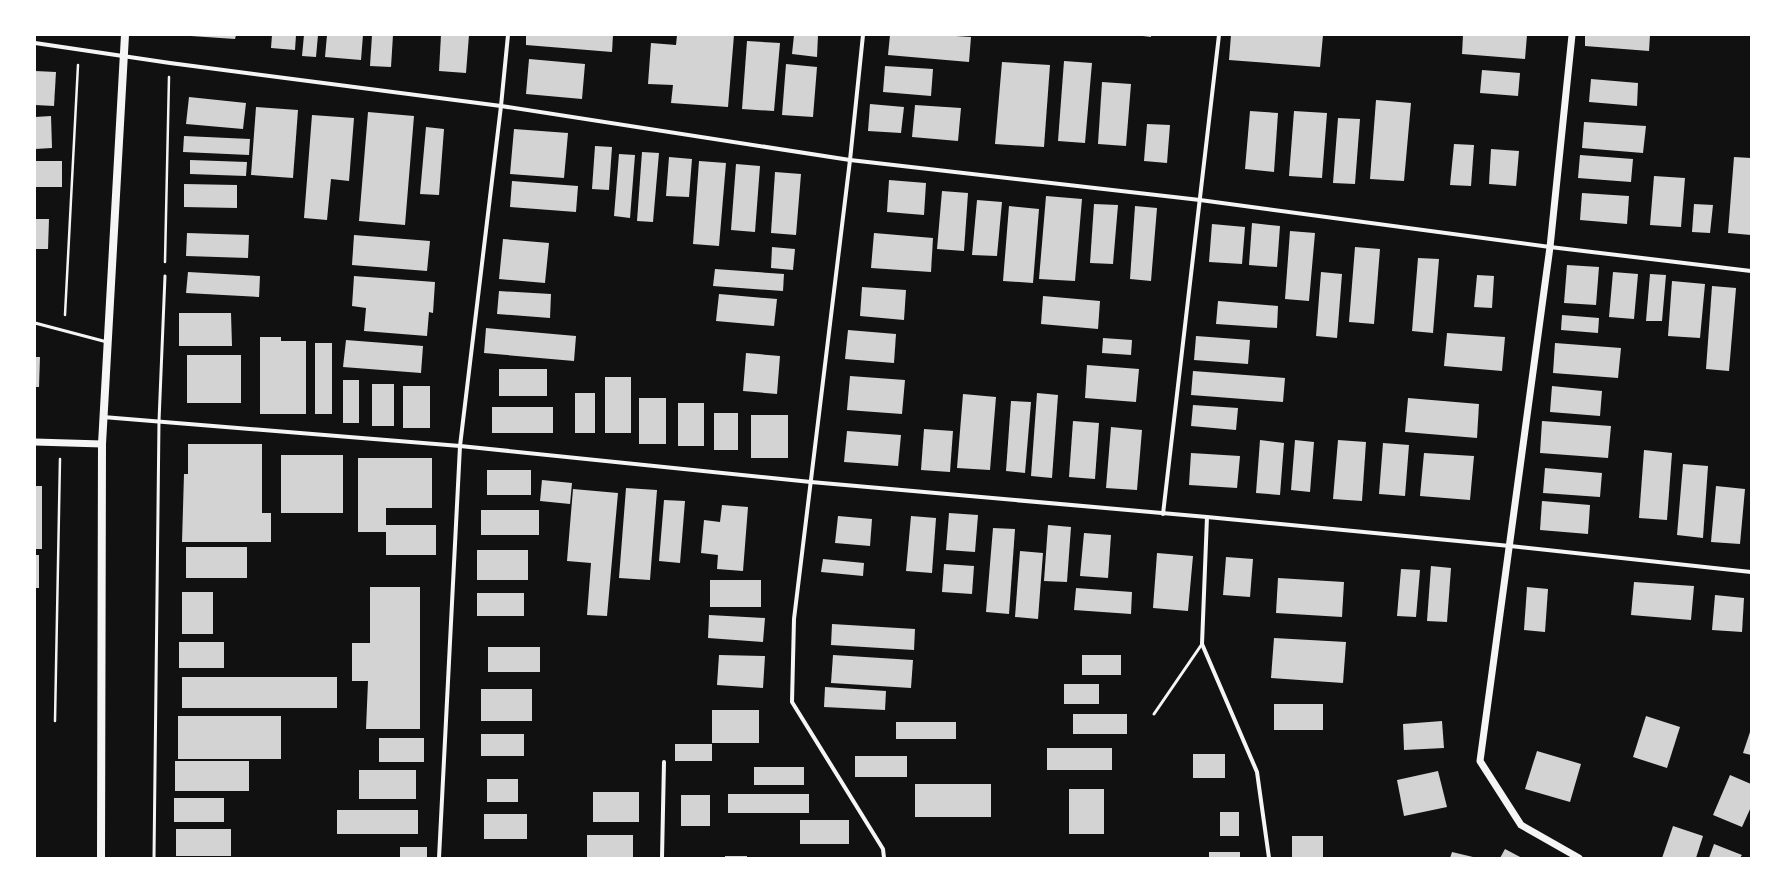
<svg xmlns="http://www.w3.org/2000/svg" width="1786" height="893" font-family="Lato,sans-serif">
<rect width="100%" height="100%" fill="#111"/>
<g fill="#d3d3d3">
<polygon points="176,35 236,35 235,39"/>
<polygon points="272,35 296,35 295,50 271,48"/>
<polygon points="304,35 318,35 316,57 302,56"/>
<polygon points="327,35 363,35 361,60 325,57"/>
<polygon points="372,35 393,35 391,67 370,66"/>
<polygon points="441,35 469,35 466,73 439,71"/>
<polygon points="526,35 613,35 612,52 526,45"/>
<polygon points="677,35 734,35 728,107 671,103 673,85 648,84 651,43 676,45"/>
<polygon points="794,35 818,35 817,57 792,54"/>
<polygon points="890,35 941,35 971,37 969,62 888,55"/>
<polygon points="1135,35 1151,35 1151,37"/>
<polygon points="1231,35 1323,35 1320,67 1229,60"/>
<polygon points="1463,35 1527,35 1525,59 1462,54"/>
<polygon points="1585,35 1650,35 1649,51 1585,46"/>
<polygon points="747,41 780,43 774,111 742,109"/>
<polygon points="529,59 585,64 582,99 526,94"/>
<polygon points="1064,61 1092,63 1085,143 1058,141"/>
<polygon points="1002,62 1050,65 1044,147 995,144"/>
<polygon points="786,64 817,67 813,117 782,115"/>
<polygon points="885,66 933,69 931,96 883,92"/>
<polygon points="1482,70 1520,73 1518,96 1480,93"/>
<polygon points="35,71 56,72 54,106 35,105"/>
<polygon points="1591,79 1638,83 1637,106 1589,102"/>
<polygon points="1102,82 1131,84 1126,146 1098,144"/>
<polygon points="189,97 246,103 243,129 186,124"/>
<polygon points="1376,100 1411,103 1404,181 1370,179"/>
<polygon points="870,104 904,107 901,133 868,131"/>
<polygon points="915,105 961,108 958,141 912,137"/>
<polygon points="256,107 298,110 293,178 251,175"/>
<polygon points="1250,111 1278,113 1274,172 1245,169"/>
<polygon points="1294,111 1327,113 1322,178 1289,176"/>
<polygon points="368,112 414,116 405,225 359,221"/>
<polygon points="312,115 354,118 349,181 331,179 327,220 304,218"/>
<polygon points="51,116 52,148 35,149 35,117"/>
<polygon points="1338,118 1360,119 1355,184 1333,183"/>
<polygon points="1584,122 1646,126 1643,153 1582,148"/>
<polygon points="1147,124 1170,125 1167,163 1144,161"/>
<polygon points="426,127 444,129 439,195 420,194"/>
<polygon points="514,129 568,133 564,178 510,174"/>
<polygon points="184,136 250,139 249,155 183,152"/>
<polygon points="1454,144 1474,145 1471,186 1450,185"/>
<polygon points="595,146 612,147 609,190 592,189"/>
<polygon points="1491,149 1519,151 1516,186 1489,184"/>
<polygon points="642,152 659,153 653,222 637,221"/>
<polygon points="619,154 635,155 630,218 614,216"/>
<polygon points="1580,155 1633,159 1631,182 1578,178"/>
<polygon points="669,157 692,159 689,197 666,196"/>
<polygon points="1734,157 1751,158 1751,235 1728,233"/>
<polygon points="190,160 247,162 246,176 190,174"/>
<rect x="35" y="161" width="27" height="26"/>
<polygon points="699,161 726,163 719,246 693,244"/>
<polygon points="736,164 760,166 755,232 731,230"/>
<polygon points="775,172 801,174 796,235 771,233"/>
<polygon points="1654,176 1685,178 1681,227 1650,225"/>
<polygon points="889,180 926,183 924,215 887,212"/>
<polygon points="512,181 578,186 576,212 510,207"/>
<polygon points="184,184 237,185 237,208 184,207"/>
<polygon points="942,191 968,193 964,251 937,249"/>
<polygon points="1582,193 1629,196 1627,224 1580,220"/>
<polygon points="1046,196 1082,199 1075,281 1039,279"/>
<polygon points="977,200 1002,202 997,256 972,255"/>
<polygon points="1094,204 1118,205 1113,264 1090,263"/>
<polygon points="1694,204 1713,205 1710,233 1692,232"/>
<polygon points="1009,206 1039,209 1033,283 1003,281"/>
<polygon points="1135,206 1157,208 1151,281 1130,279"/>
<polygon points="35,219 49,219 48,249 35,249"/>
<polygon points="1252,223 1280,226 1277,267 1249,265"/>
<polygon points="1212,224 1245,227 1242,264 1209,262"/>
<polygon points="1290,231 1315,233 1309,301 1285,299"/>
<polygon points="187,233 249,235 248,258 186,256"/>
<polygon points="874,233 933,238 931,272 871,268"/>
<polygon points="354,235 430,241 427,271 352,265"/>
<polygon points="503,239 549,243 545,283 499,279"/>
<polygon points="772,247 795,249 793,270 771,268"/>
<polygon points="1355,247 1380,249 1374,324 1349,322"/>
<polygon points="1418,258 1439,259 1433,333 1412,331"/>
<polygon points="1567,265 1599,267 1596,305 1564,303"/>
<polygon points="715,269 784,274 783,291 713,286"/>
<polygon points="188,272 260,276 259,297 186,293"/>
<polygon points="1321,272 1342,274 1337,338 1316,336"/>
<polygon points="1613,272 1638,274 1634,319 1609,317"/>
<polygon points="1650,274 1666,275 1662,321 1646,321"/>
<polygon points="1477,275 1494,276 1492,308 1474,307"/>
<polygon points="354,276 435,282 433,313 429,312 427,336 364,331 366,308 352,306"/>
<polygon points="1672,281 1705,284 1700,338 1668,336"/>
<polygon points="1712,286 1736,288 1729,371 1706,369"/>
<polygon points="862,287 906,290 904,320 860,316"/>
<polygon points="499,291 551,294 550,318 497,314"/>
<polygon points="719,294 777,299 774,326 716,321"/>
<polygon points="1043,296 1100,301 1098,329 1041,324"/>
<polygon points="1218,301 1278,306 1277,328 1216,324"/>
<polygon points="179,313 231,313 232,346 179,346"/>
<polygon points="1562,315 1599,318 1598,333 1561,330"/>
<polygon points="486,328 576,336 574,361 484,353"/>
<polygon points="848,330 896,334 894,363 845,359"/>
<polygon points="1447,333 1505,337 1502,371 1444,366"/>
<polygon points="1196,336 1250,340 1248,364 1194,360"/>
<polygon points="260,337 281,337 281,341 306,341 306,414 260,414"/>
<polygon points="1103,338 1132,340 1131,355 1102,353"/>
<polygon points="346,340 423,346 421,373 343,367"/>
<rect x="315" y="343" width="17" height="71"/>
<polygon points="1555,343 1621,348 1618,378 1553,373"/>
<polygon points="746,353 780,356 777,394 743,391"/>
<rect x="187" y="355" width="54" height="48"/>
<polygon points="35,357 40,357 39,387 35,387"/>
<polygon points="1087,365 1139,369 1136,402 1085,398"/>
<rect x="499" y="369" width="48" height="27"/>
<polygon points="1193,371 1285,378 1283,402 1191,395"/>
<polygon points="850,376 905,380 902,414 847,410"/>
<rect x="605" y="377" width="26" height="56"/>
<rect x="343" y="380" width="16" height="43"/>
<rect x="372" y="384" width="22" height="42"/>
<rect x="403" y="386" width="27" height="42"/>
<polygon points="1552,386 1602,391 1600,416 1550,412"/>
<rect x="575" y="393" width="20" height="40"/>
<polygon points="1037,393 1058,395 1052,478 1031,476"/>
<polygon points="963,394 996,397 990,470 957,468"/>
<rect x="639" y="398" width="27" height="46"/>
<polygon points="1408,398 1479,404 1477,438 1405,432"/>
<polygon points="1011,401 1031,402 1025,473 1006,471"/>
<rect x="678" y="403" width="26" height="43"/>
<polygon points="1193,405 1238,408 1236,430 1191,426"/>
<rect x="492" y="407" width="61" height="26"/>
<rect x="714" y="413" width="24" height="37"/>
<rect x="751" y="415" width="37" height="43"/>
<polygon points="1073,421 1099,423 1095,479 1069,477"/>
<polygon points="1542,421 1611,426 1608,458 1540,453"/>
<polygon points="1111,427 1142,430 1137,490 1106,488"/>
<polygon points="924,429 953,431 950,472 921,470"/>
<polygon points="847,431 901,435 898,466 844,462"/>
<polygon points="1260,440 1284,443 1280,495 1256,493"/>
<polygon points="1295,440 1314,442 1310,492 1291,490"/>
<polygon points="1338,440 1366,442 1362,501 1333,499"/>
<polygon points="1383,443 1409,445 1405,496 1379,494"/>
<polygon points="188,444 262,444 262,513 271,513 271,542 182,542 184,474 188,474"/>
<polygon points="1644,450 1672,453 1667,520 1639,518"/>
<polygon points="1191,453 1240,456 1237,488 1189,485"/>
<polygon points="1424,453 1474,456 1470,500 1420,496"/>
<rect x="281" y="455" width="62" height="58"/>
<polygon points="358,458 432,458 432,508 386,508 386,525 436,525 436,555 386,555 386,532 358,532"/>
<polygon points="1683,464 1708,466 1703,538 1677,535"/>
<polygon points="1545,468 1602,473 1600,497 1543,493"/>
<rect x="487" y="470" width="44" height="25"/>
<polygon points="542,480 572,483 570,504 540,501"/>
<rect x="35" y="486" width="7" height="63"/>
<polygon points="1716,486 1745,489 1740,544 1711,542"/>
<polygon points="626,488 657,490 650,580 619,578"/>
<polygon points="573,489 618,493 607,616 587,615 591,563 567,561"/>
<polygon points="664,500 685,501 680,563 659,561"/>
<polygon points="1542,501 1590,505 1588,534 1540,530"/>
<polygon points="722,505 748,507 743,571 717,569 718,555 701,553 704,520 720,522"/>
<rect x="481" y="510" width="58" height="25"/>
<polygon points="949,513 978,515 975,552 946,550"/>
<polygon points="838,516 872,519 870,546 835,543"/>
<polygon points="911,516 936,518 932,573 906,571"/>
<polygon points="1048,525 1071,527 1067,582 1044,581"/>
<polygon points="993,528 1015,529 1009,614 986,612"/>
<polygon points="1084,533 1111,535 1108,578 1080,576"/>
<rect x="186" y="547" width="61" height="31"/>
<rect x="477" y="550" width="51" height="30"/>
<polygon points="1020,551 1043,553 1038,619 1015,617"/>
<polygon points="1157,553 1193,556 1188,611 1153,608"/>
<rect x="35" y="555" width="4" height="33"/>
<polygon points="1226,557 1253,559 1250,597 1223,595"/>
<polygon points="823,559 864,563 863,576 821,572"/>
<polygon points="944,564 974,566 972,594 942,592"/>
<polygon points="1431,566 1451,568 1447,622 1427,621"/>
<polygon points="1401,569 1420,570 1416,617 1397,616"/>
<polygon points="1278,578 1344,582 1342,617 1276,613"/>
<rect x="710" y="580" width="51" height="27"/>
<polygon points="1634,582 1694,586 1691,620 1631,615"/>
<polygon points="370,587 420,587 420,729 366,729 368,681 352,681 352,643 370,643"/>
<polygon points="1527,587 1548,589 1545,632 1524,630"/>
<polygon points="1076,588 1132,592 1131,614 1074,610"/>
<rect x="182" y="592" width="31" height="42"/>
<rect x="477" y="593" width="47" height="23"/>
<polygon points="1715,595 1744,598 1742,632 1712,630"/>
<polygon points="709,615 765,618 763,642 708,638"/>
<polygon points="832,624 915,629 914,650 831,645"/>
<polygon points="1274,638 1346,642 1343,683 1271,678"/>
<rect x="179" y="642" width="45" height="26"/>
<rect x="488" y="647" width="52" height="25"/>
<polygon points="719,655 765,656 763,688 717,685"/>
<polygon points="833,655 913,660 911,688 831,683"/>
<rect x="1082" y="655" width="39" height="20"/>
<rect x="182" y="677" width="155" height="31"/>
<rect x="1064" y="684" width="35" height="20"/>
<polygon points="825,687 886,691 885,710 824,707"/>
<rect x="481" y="689" width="51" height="32"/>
<rect x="1274" y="704" width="49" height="26"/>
<rect x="712" y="710" width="47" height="33"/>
<rect x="1073" y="714" width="54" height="20"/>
<rect x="178" y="716" width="103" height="43"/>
<polygon points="1646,716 1680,727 1667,768 1633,757"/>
<polygon points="1442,721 1444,748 1404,750 1403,724"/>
<rect x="896" y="722" width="60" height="17"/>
<polygon points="1751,729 1751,755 1743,753"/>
<rect x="481" y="734" width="43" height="22"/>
<rect x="379" y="738" width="45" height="24"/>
<rect x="675" y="744" width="37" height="17"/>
<rect x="1047" y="748" width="65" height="22"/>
<polygon points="1537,751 1581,764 1570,802 1525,789"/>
<rect x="1193" y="754" width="32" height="24"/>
<rect x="855" y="756" width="52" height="21"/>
<rect x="175" y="761" width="74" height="30"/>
<rect x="754" y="767" width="50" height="18"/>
<rect x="359" y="770" width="57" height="29"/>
<polygon points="1438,771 1447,807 1404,816 1397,780"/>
<polygon points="1730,775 1751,784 1751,807 1742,827 1713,815"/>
<rect x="487" y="779" width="31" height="23"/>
<rect x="915" y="784" width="76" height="33"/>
<rect x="1069" y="789" width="35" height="45"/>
<rect x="593" y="792" width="46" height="30"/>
<rect x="728" y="794" width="81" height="19"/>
<rect x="681" y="795" width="29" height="31"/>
<rect x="174" y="798" width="50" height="24"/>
<rect x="337" y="810" width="81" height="24"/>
<rect x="1220" y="812" width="19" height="24"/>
<rect x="484" y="814" width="43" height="25"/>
<rect x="800" y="820" width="49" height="24"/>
<polygon points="1673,826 1703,836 1696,858 1662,858"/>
<rect x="176" y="829" width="55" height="27"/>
<rect x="587" y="835" width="46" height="22"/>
<rect x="1292" y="836" width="31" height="22"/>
<polygon points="1714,844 1742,855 1740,858 1709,858"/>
<rect x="400" y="847" width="27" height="11"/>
<polygon points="1505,849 1522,858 1500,858"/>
<rect x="1209" y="852" width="31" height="6"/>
<polygon points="1452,852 1473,857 1473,858 1450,858"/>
<rect x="725" y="856" width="22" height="2"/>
</g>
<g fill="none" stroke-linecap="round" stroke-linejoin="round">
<g stroke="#f5f5f5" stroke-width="2.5">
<polyline points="165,262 169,77"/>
<polyline points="65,315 78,65"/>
<polyline points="55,721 60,459"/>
</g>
<g stroke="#f5f5f5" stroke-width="3">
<polyline points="35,323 107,342"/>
<polyline points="1154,714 1202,644"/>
<polyline points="154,858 159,421 165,276"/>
</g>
<g stroke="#f5f5f5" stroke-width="4">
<polyline points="863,35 850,160 794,619 792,702 883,849 884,858"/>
<polyline points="35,43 170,63 501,106 850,160 1200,200 1550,247 1751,271"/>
<polyline points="103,417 460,446 811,482 1207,517 1510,546 1751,572"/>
<polyline points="1163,514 1219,35"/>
<polyline points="1207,517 1202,644 1257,772 1269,858"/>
<polyline points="439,858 460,446 501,106 508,35"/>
<polyline points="662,858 664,762"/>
</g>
<g stroke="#f5f5f5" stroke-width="7">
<polyline points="1572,35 1550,247 1480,761 1521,825 1579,858"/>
<polyline points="35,442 102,444"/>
</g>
<polyline stroke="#f5f5f5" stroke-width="8" points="101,858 102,444 125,35"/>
</g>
<rect width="1786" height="893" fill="none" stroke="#ffffff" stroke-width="72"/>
</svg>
